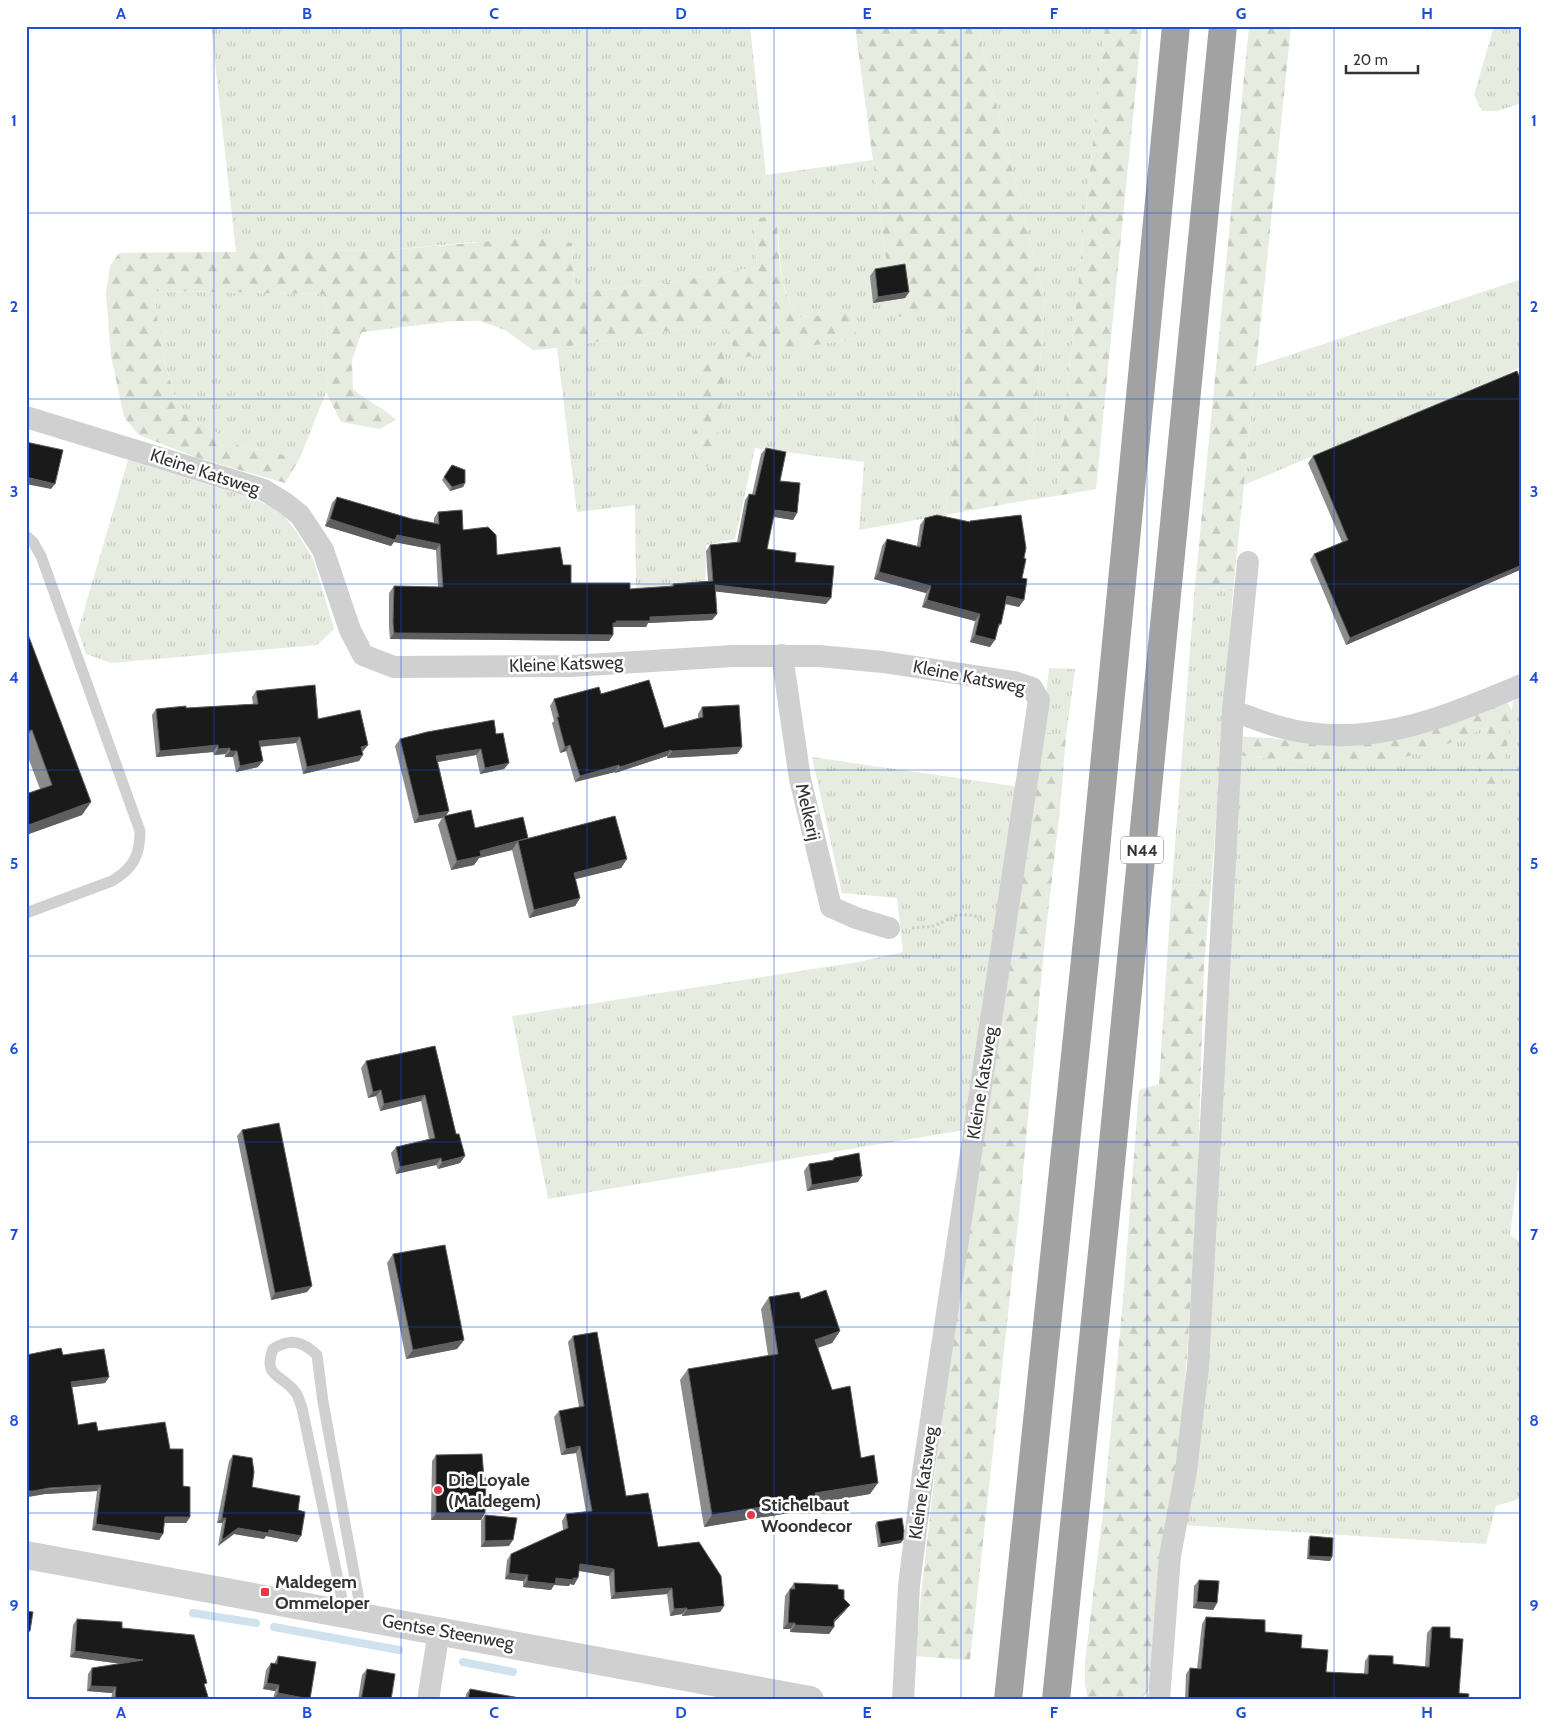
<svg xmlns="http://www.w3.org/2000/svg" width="1548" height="1726" font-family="Cabin,sans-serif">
<defs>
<pattern id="grass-tufts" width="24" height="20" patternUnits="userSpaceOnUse" patternTransform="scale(1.25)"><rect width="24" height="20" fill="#e6ecdf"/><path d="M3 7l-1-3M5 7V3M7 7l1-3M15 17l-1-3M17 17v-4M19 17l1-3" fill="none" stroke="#c6cbc0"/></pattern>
<pattern id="forest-firs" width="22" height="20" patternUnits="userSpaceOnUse" patternTransform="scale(1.25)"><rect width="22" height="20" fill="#e6ecdf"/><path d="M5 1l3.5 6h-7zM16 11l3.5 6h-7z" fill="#c6cbc0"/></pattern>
</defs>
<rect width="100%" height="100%" fill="#fff"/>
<g fill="url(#grass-tufts)">
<path d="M211,26h539l16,149 107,-15 21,156 71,-6 -20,205 -86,15 5,-68 -109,-14 -20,91 -29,6 -1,44 -69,5 -1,-89 -58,7 -20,-164 171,-26 7,36 122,-20 -6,-28 -24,5 -27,2c-25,-29 -18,-66 -24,-102l-22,4 3,48 -96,17 -76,7 -11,-9 -2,-39 -99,-1 -83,8 -154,2z"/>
<polygon points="977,26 1105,26 1056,496 1028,500 1045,302"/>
<polygon points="1494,26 1522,26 1522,103 1497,111 1482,111 1474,95"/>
<polygon points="1522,279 1522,365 1506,375 1244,485 1256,366"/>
<polygon points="153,291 324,294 328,325 326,392 300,458 239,446 197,421 177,404 164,360"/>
<polygon points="128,460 255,499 282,513 298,534 313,559 334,629 317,645 111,663 86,654 78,631"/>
<polygon points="1195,585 1233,591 1211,887 1172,884"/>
<polygon points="1049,668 1075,669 1066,736 1042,732"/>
<polygon points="1522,697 1522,1142 1510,1235 1522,1243 1522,1498 1496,1506 1486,1544 1183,1525 1236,755 1322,764 1439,748 1488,726 1477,784 1506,754 1513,701"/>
<polygon points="812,757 1019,787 965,1130 548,1199 512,1016 858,962 903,952 897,898 842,893"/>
</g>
<g fill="url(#forest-firs)">
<polygon points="855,26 977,26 1045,302 1028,500 945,515 965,311 894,317"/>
<polygon points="1105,26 1142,26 1096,489 1056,496"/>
<polygon points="1249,26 1291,26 1233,591 1195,585"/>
<path d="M777,215c2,34 -1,75 23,102l27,-2 24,-6 6,29 -122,21 -7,-37 -171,26 -24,2 -28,-20 -25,-9h-26l-92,11 -10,28 1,29c15,13 29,17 43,31l-16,9 -39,-7 -15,-30 2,-67 -4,-31 -171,-3 11,69 13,44 20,17 42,25 61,12 -15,25 -87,-25 -59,-23 -15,-18 -13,-61 -5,-62 4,-28 9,-13 271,-3 148,-13 34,6 2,39 11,9 76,-7 96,-17 -3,-48z"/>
<polygon points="712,345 722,348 725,377 714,465 705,467 697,462 693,447 703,350"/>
<polygon points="1505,698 1512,711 1506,754 1498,788 1476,784 1488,726 1439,748 1393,760 1322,764 1236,755 1237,736 1355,744"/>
<polygon points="1042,732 1066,736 1060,809 1045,939 1019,1214 970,1660 914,1656 938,1447"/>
<polygon points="1172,884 1211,887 1204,964 1197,1198 1180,1464 1155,1680 1141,1700 1088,1700 1085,1684 1085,1662 1104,1503 1123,1300 1139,1090 1159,1084"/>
</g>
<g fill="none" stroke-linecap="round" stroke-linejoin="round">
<g stroke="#cfe2ee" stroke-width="8">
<polyline points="193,1613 256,1623"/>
<polyline points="274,1627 399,1650"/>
<polyline points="463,1662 513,1672"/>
</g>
<polyline stroke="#cdcdcd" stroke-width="3" stroke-dasharray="2.5 2.5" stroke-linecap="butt" points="912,928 934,926 957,915 969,915 983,917"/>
<g stroke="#d0d0d0" stroke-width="11">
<path d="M26,536l7,6 8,14 99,275c0,24 -6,37 -28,50l-86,32"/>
<path d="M345,1613l-43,-205c-2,-5 -3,-11 -6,-15 -13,-19 -34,-15 -23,-44 18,-11 29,-8 44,6l6,47 39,215"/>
</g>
<g stroke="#d0d0d0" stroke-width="22">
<polyline points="26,417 264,490 285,503 300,515 323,550 350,630 363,655 394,667 571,666 733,656 819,656 883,662 1014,682 1032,688 1039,700 923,1473 909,1586 903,1700"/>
<polyline points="782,655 800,779 831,907 856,918 889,928"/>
<path d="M1233,711c15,5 31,12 47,16 87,24 162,-9 242,-42"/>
<polyline points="428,1700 439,1631"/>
<polyline points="1159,1700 1170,1556 1186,1471 1198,1367 1233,711 1248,562"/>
</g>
<polyline stroke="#d0d0d0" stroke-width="28" points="26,1555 810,1700"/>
<g stroke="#a2a2a2" stroke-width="28">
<polyline points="1008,1700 1089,921 1176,26"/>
<polyline points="1056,1700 1108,1194 1223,26"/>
</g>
</g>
<g fill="#8c8c8c">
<polygon points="875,269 909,292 905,298 873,303 870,276"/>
<polygon points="766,448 780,481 797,513 793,520 773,517 767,549 795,562 826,604 715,591 717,614 712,620 648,623 646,627 613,627 613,635 609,641 390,639 389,628 389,593 394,586 438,587 436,550 394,542 391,546 325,526 332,503 337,497 412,519 434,523 434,518 438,512 497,555 563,565 571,583 630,589 671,586 673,584 708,581 706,551 710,545 737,542 745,500 749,494 752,495 761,454"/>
<polygon points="1313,456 1522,569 1346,645 1310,560 1314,554 1342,542 1308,463"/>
<polygon points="452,465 465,483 463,487 450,491 442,480"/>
<polygon points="925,518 969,522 970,521 1024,558 1019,607 1005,604 1001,624 998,628 990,647 970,642 975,621 922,607 926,593 874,579 882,546 887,539 917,546 920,525"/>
<polygon points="26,629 91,802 82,815 26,835 26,794 40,789 26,752"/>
<polygon points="256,691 318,719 368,745 363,751 362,751 359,761 303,774 296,743 260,747 258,767 236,772 233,757 225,757 225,754 214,755 213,752 156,757 152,715 156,709 186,708 253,704 252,697"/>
<polygon points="601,694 664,728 698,718 698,714 702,707 742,747 737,754 667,758 667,756 615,773 615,772 575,782 566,751 560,753 552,723 554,721 550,706 554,699"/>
<polygon points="496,734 509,763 504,769 480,774 476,755 438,762 449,811 446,815 475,828 528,838 528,839 627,859 621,868 575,879 580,898 575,906 529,918 512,850 479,858 474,865 451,870 438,825 442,818 414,823 395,746 400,739"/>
<polygon points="435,1046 456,1134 465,1156 460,1163 438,1169 436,1165 396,1174 391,1153 396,1147 429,1139 421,1101 380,1111 376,1096 368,1098 361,1068 366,1061"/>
<polygon points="242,1130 307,1292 271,1300 237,1136"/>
<polygon points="834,1158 858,1182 807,1191 804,1171 809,1164 832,1160"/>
<polygon points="393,1254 464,1340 457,1349 406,1359 387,1263"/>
<polygon points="769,1297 801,1299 840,1331 832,1343 818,1348 832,1390 861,1458 870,1494 811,1504 807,1510 704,1527 680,1380 688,1369 768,1355 761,1309"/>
<polygon points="573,1336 626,1496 658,1547 724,1606 720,1612 682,1616 682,1614 670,1616 667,1594 611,1599 609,1576 579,1571 574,1585 570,1584 569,1586 554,1585 551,1590 523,1587 523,1581 505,1579 507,1560 511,1554 563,1530 562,1521 566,1514 586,1512 576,1453 561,1455 554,1417 559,1411 579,1407 568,1342"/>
<polygon points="63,1355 109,1377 105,1383 72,1387 78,1425 98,1431 170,1449 183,1486 190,1517 186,1523 164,1523 163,1534 159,1540 92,1530 97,1491 45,1494 29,1497"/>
<polygon points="233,1455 252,1487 298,1510 297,1542 266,1536 264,1539 234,1534 218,1546 222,1523 217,1523 229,1461"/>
<polygon points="436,1455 485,1513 481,1520 431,1520 432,1461"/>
<polygon points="485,1515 509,1546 481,1547 481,1521"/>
<polygon points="877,1522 901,1543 878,1547 875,1525"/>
<polygon points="1310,1536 1332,1557 1330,1561 1307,1559 1308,1540"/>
<polygon points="1199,1580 1217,1603 1213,1610 1193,1608 1194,1586"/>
<polygon points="794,1583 838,1589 844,1599 845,1611 834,1622 834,1627 829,1634 790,1632 790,1629 783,1629 785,1596"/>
<polygon points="1206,1617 1265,1632 1301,1648 1326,1672 1364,1674 1365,1661 1369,1655 1393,1664 1425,1667 1427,1633 1432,1627 1450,1638 1459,1693 1468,1700 1185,1700 1186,1674 1190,1668 1197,1669 1202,1624"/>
<polygon points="77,1619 122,1628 205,1686 209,1700 111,1700 112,1693 87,1691 88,1674 92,1668 121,1664 70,1657 73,1625"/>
<polygon points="278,1656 316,1662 310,1700 273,1700 275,1691 263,1689 266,1670 271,1663 274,1664"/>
<polygon points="367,1669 391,1700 358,1700 362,1675"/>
<polygon points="470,1689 531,1700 465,1700 466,1694"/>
</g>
<g fill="#5f5f5f">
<polygon points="909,292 905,298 873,303 878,297"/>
<polygon points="26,477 55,484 51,489 26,484"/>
<polygon points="465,483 463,487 450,491 452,487"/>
<polygon points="775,510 797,513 793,520 770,516"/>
<polygon points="330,519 440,544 436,550 394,542 391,546 325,526"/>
<polygon points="1522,565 1522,569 1346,645 1350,638"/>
<polygon points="879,572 931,586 926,593 874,579"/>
<polygon points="715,585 831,598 826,604 711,591"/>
<polygon points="1007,596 1024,600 1019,607 1002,603"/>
<polygon points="927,600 980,614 975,621 922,607"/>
<polygon points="717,614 712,620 648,623 646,627 613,627 613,623 616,621 650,617"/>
<polygon points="394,633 613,635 609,641 390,639"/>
<polygon points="975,635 995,640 990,647 970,642"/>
<polygon points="32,730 26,738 26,732"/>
<polygon points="300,737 296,743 254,747 259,741"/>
<polygon points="218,745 213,752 156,757 160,751"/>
<polygon points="368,745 363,751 357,753 361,747"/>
<polygon points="570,745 566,751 560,753 565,747"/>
<polygon points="742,747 737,754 667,758 672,751"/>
<polygon points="230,748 225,754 214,755 218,749"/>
<polygon points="481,749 476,755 432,763 436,756"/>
<polygon points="671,750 667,756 615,773 620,767"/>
<polygon points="230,751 237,751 233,757 225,757"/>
<polygon points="363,755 359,761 303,774 307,767"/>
<polygon points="263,761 258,767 236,772 240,766"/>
<polygon points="509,763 504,769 480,774 485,768"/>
<polygon points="619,765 615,772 575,782 580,776"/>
<polygon points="91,802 82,815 26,835 26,826"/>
<polygon points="449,811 445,817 444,816 442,818 414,823 419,816"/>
<polygon points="528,838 522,847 518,841 512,850 479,858 474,865 451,870 457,861 480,851"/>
<polygon points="627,859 621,868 568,881 574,873"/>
<polygon points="580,898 575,906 529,918 534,910"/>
<polygon points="381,1090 376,1096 368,1098 373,1092"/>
<polygon points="425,1095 421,1101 380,1111 384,1104"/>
<polygon points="465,1156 460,1163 438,1169 442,1162"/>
<polygon points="441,1158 436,1165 396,1174 400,1167"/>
<polygon points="862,1176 858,1182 807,1191 812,1185"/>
<polygon points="312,1286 307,1292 271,1300 275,1293"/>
<polygon points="840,1331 832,1343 807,1351 815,1340"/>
<polygon points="464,1340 457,1349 406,1359 413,1350"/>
<polygon points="109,1377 105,1383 66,1388 71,1382"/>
<polygon points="580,1446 576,1453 561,1455 566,1449"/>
<polygon points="878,1483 870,1494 811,1504 807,1510 704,1527 712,1515 815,1493"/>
<polygon points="101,1485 97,1491 45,1494 26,1497 26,1491"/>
<polygon points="436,1513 485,1513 481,1520 431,1520"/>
<polygon points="165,1517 190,1517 186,1523 161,1523"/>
<polygon points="222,1518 226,1518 222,1523 217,1523"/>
<polygon points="96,1524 163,1534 159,1540 92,1530"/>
<polygon points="238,1528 269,1530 301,1536 297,1542 266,1536 264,1539 234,1534 218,1546 222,1540"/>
<polygon points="513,1540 509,1546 481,1547 485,1541"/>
<polygon points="903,1540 901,1543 878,1547 881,1544"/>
<polygon points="1309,1556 1332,1557 1330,1561 1307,1559"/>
<polygon points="580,1564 614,1569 609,1576 575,1570"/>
<polygon points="509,1573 528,1575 523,1581 505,1579"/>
<polygon points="556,1578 578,1578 574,1585 570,1584 569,1586 554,1585 551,1590 523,1587 527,1581"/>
<polygon points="672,1588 667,1594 611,1599 615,1593"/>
<polygon points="1197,1602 1217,1603 1213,1610 1193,1608"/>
<polygon points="850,1605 845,1611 830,1627 834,1620"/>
<polygon points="724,1606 720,1612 682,1616 687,1610"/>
<polygon points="687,1608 682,1614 670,1616 674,1609"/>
<polygon points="788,1623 795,1623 790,1629 783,1629"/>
<polygon points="795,1625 834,1627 829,1634 790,1632"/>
<polygon points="26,1631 30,1631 26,1636"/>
<polygon points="75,1651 143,1660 139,1666 70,1657"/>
<polygon points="267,1683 279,1685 275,1691 263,1689"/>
<polygon points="91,1686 116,1687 112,1693 87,1691"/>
<polygon points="278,1693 310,1699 273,1700"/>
</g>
<g fill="#1a1a1a" stroke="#5f5f5f">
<polygon points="905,264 909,292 878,297 875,269"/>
<polygon points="1517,371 1522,383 1522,467 1520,468 1522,472 1522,565 1350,638 1314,554 1348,540 1313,456"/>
<polygon points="26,442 63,450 55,484 26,477"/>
<polygon points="766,448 786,452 780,481 800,483 797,513 775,510 767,549 796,553 795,562 834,566 831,598 715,585 717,614 650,617 650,621 616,621 616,623 613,623 613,635 394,633 393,622 394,586 443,587 440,544 397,535 395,540 330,519 337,497 412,519 439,524 438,512 462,510 463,530 488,527 496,535 497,555 560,547 563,565 571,565 571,583 630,583 630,589 674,586 673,584 713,581 710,545 740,542 749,494 755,495"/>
<polygon points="452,465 465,470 465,483 452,487 444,477"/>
<polygon points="937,515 970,522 970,521 1021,515 1026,548 1024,558 1026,559 1022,578 1027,579 1024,600 1007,596 1001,624 999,624 995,640 975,635 980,614 927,600 931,586 879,572 887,539 920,547 925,518"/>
<polygon points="26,629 91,802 26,826 26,794 52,785 32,730 26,732"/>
<polygon points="649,680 664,728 703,717 702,707 739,705 742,747 672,751 671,750 620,767 619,765 580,776 570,745 565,747 557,717 559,717 554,699 599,687 601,694"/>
<polygon points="315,685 318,719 360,710 368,745 361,747 363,755 307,767 300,737 259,741 263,761 240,766 237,751 230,751 230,748 218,749 218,745 160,751 156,709 186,706 186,708 258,704 256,691"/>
<polygon points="494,720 496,734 503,733 509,763 485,768 481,749 436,756 449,811 419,816 400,739 427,732"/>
<polygon points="471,810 475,828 523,817 528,838 480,851 481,856 457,861 444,816"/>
<polygon points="615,816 627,859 574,873 580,898 534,910 518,841"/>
<polygon points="435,1046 456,1134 459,1134 465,1156 442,1162 441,1158 400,1167 396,1147 435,1138 425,1095 384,1104 381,1090 373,1092 366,1061"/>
<polygon points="279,1123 312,1286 275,1293 242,1130"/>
<polygon points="859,1153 862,1176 812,1185 809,1164 834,1160 834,1158"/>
<polygon points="445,1245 464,1340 413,1350 393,1254"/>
<polygon points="826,1290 840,1331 815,1340 832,1390 850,1386 861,1458 874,1455 878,1483 815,1493 816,1498 712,1515 688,1369 778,1354 769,1297 799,1292 801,1299"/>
<polygon points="597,1332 626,1496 648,1493 658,1547 699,1542 721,1576 724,1606 687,1610 687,1608 674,1609 672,1588 615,1593 614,1569 580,1564 578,1578 573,1578 573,1580 556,1578 555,1584 527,1581 528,1575 509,1573 511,1554 568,1528 566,1514 592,1511 580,1446 566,1449 559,1411 584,1406 573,1336"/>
<polygon points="61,1348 63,1355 104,1349 109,1377 71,1382 78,1425 96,1422 98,1431 165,1422 170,1449 183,1449 183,1486 190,1487 190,1517 165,1517 163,1534 96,1524 101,1485 49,1488 33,1491 26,1491 26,1355"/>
<polygon points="482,1454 484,1478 486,1478 485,1513 436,1513 436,1455"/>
<polygon points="233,1455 252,1458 254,1472 252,1487 300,1496 298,1510 305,1512 301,1536 269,1530 268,1533 238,1528 222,1540 226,1518 222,1518"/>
<polygon points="485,1515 517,1518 513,1540 485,1541"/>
<polygon points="902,1518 904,1531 903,1540 881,1544 877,1522"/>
<polygon points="1310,1536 1333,1538 1332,1557 1309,1556"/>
<polygon points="1199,1580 1219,1581 1217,1603 1197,1602"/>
<polygon points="794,1583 838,1585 838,1589 844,1590 844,1599 850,1605 834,1620 834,1627 795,1625 795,1623 788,1623 790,1589 795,1589"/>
<polygon points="26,1611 33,1612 30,1631 26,1631"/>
<polygon points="1206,1617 1265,1620 1265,1632 1302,1635 1301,1648 1328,1650 1326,1672 1368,1674 1369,1655 1393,1656 1393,1664 1429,1667 1432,1627 1450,1627 1450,1638 1463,1639 1459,1693 1469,1694 1468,1700 1188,1700 1190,1668 1201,1669"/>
<polygon points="77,1619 122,1622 122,1628 194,1635 207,1683 204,1684 209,1700 115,1700 116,1687 91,1686 92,1668 143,1660 75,1651"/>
<polygon points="278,1656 316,1662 310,1699 278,1693 279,1685 267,1683 271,1663 277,1664"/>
<polygon points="367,1669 395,1674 391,1700 361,1700"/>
<polygon points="26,1678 29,1698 26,1699"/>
<polygon points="470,1689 531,1700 468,1700"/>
</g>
<path fill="none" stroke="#1d4ed8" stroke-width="1" stroke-opacity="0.55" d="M214,26v1674M401,26v1674M587,26v1674M774,26v1674M961,26v1674M1147,26v1674M1334,26v1674M26,213h1496M26,399h1496M26,584h1496M26,770h1496M26,956h1496M26,1142h1496M26,1327h1496M26,1513h1496"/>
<g fill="#e63946" stroke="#fff" stroke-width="2">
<circle cx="438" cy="1490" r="5"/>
<circle cx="751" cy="1515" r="5"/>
<rect x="260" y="1587" width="10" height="10" rx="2.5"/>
</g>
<g text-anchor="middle" stroke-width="5" stroke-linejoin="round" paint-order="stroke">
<rect fill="#fff" stroke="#707070" stroke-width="1" x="1121" y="836.5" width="42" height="27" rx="4"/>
<g font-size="16" font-weight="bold" fill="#333">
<text x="1142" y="856">N44</text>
</g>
<g font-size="18" fill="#333" stroke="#fff">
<text transform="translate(205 472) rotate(18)" y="6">Kleine Katsweg</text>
<text transform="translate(566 664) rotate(-2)" y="6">Kleine Katsweg</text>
<text transform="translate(969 677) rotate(11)" y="6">Kleine Katsweg</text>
<text transform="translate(808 812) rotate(77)" y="6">Melkerij</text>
<text transform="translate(982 1083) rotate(-81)" y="6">Kleine Katsweg</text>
<text transform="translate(923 1483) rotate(-82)" y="6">Kleine Katsweg</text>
<text transform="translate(448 1632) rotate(10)" y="6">Gentse Steenweg</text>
</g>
<g font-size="18" font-weight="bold" fill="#333" stroke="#fff" text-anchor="start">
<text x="448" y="1486">Die Loyale<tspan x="448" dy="21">(Maldegem)</tspan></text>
<text x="761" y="1511">Stichelbaut<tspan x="761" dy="21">Woondecor</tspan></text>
<text x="275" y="1588">Maldegem<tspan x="275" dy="21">Ommeloper</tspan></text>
</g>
</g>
<rect width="1548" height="1726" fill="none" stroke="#ffffff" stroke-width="55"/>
<path d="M1346 65v8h72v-8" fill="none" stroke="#333333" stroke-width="2.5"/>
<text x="1353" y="65" font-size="15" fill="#333333" stroke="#ffffff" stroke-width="4" paint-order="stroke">20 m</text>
<rect x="28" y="28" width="1492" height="1670" fill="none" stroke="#1d4ed8" stroke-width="2"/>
<g font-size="16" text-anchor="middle" font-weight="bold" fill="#1d4ed8">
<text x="121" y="19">A</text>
<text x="307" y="19">B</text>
<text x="494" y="19">C</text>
<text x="681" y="19">D</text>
<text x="867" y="19">E</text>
<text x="1054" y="19">F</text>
<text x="1241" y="19">G</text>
<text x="1427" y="19">H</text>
<text x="14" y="126">1</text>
<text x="1534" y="126">1</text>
<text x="14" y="312">2</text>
<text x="1534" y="312">2</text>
<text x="14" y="497">3</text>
<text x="1534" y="497">3</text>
<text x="14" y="683">4</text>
<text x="1534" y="683">4</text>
<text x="14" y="869">5</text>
<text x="1534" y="869">5</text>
<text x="14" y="1054">6</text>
<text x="1534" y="1054">6</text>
<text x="14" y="1240">7</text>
<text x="1534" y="1240">7</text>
<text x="14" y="1426">8</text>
<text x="1534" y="1426">8</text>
<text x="14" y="1611">9</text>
<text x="1534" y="1611">9</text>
<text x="121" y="1718">A</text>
<text x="307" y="1718">B</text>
<text x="494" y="1718">C</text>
<text x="681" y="1718">D</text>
<text x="867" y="1718">E</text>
<text x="1054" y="1718">F</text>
<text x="1241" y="1718">G</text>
<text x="1427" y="1718">H</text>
</g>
</svg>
